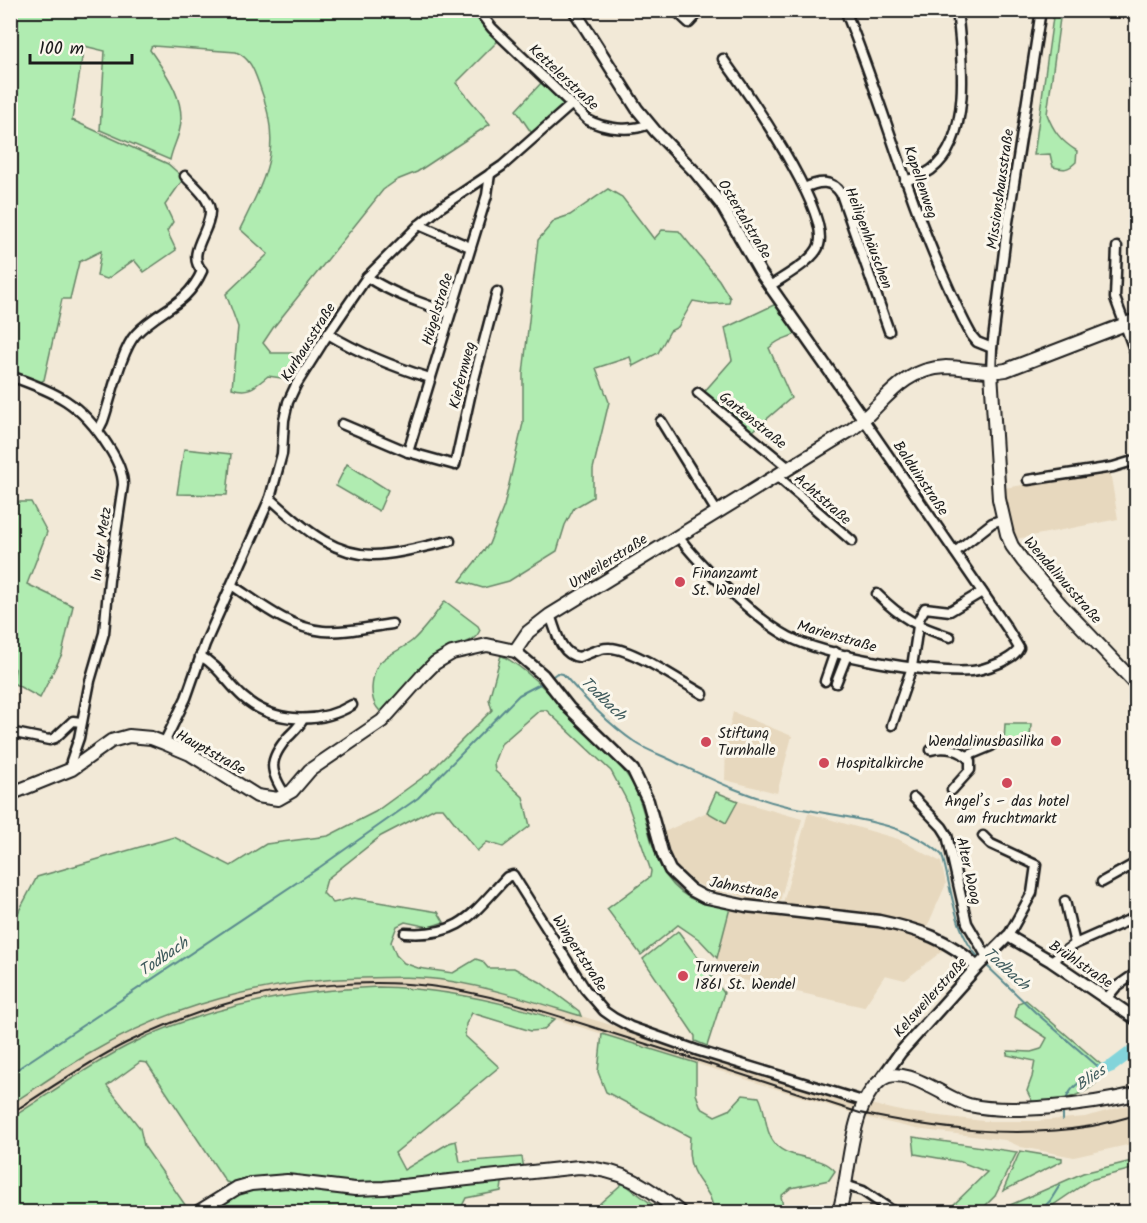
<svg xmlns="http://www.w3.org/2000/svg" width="1147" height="1223" font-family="Kalam,sans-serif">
<rect width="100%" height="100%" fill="#f2e9d7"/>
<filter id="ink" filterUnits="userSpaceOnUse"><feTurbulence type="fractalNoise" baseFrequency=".0167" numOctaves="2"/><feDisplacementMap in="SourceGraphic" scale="12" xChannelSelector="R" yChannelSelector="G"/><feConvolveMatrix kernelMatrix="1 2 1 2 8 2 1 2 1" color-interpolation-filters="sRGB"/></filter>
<g filter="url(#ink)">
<g fill="#e7d8be">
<polygon points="1110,471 1118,519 1016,539 1010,524 1004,488"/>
<polygon points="733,712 792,736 777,793 725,780 726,743"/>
<polygon points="738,801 802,819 778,909 732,893 716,892 693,882 677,867 667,851 664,832 707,812 726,823"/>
<polygon points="808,813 898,839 941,862 946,884 923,936 946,948 905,980 885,975 864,1007 721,975 716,970 717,958 730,908 780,914"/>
<polygon points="414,977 450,981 519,997 870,1104 905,1112 983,1121 1036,1121 1085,1117 1136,1103 1136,1143 1074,1157 1021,1147 1005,1140 916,1129 865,1117 517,1007 238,1005 183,1022 128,1046 93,1065 11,1118 11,1104 87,1054 122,1036 181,1011 237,993 289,983 335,978"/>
</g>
<g fill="#b0ecb1" stroke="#668466" stroke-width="1.5" fill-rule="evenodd">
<path d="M1054,10l7,1 -14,103c6,17 14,27 30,37l-1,11c-8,8 -12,8 -23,5l-3,-13 -16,1z"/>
<path d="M10,11h463l25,30 -42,42 34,41 -73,48 -20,8 -14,10 -110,138 -10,15 8,10h20l11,6 -6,13 -8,7 -20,-3c-13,10 -19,18 -36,12l6,-61 -12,-33 42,-40 -28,-25c28,-57 43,-82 19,-145 -5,-14 -9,-26 -23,-32l-83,-6 -2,1 -1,3c15,22 36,49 30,78 -2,11 -8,21 -10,32l-70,-30 5,-79 -21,-5 -12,74 96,44 16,14 -19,27 8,17 -6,9 9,19 -32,22 -10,-12 -27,19 -10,-3 4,-25 -22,11 -9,37h-8l-18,81 -5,3 -28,-10z"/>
<polygon points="542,82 563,101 563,108 533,135 516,110"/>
<polygon points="608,189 622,197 654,239 662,230 679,231 719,280 730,298 729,303 710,304 693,301 678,327 670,331 658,353 633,366 630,357 596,368 609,402 593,469 593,497 574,508 565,525 557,551 509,581 483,588 460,581 489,544 504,506 523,423 523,374 538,240 555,220 570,215"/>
<path d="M776,304l21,29c-11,7 -15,3 -28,15l22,50 -38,33 -49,-39 28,-32 -7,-32z"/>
<polygon points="184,449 231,454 227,495 177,494"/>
<polygon points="347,464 388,490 379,511 336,486"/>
<polygon points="11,502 31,502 47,532 27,584 73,606 62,654 40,698 13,683 15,669 10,663"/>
<path d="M445,601l33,25 2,4c-6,15 -22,12 -35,20 -25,16 -43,41 -63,63 -8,-7 -10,-14 -10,-25 2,-34 17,-29 40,-47 13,-12 23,-26 33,-40z"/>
<path d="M501,655c31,17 53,44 78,70 17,17 37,33 50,53 25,39 16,95 61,120 11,6 27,7 40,10l-13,50 -17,-18 -22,-15 -37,30 -34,-46 43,-32 1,-6 -25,-72 -15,-28 -65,-61h-6l-39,34 -7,18 1,9 28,26 7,29 -27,21 -16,-5 -10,9 -34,-43h-8l-54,28 -54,43 -4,14 10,10 21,-5 84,14 6,10 -15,5 -24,-5 -8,4 -6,16 5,13 8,8 14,5 35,5 23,-14 6,2 6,7h26l26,14 39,29 2,5c-43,-13 -87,-28 -132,-35 -28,-5 -57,-4 -86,-3 -97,2 -192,27 -276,77 -26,15 -51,33 -76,49v-178l26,-49 137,-40 57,29 35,-22 62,-8 47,-24 55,-40 62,-62 -3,-11z"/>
<polygon points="1005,724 1031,724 1030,739 1027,741 1004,742"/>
<polygon points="716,792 738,801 726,823 707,812"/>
<polygon points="678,931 724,993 707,1046 695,1041 695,1036 643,959"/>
<path d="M378,987c61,1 119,13 177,32l-12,11 -12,1 -59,-18 -6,11 -1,12 34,31 -104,86 9,17 45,-27 7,-2 4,21 62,-5 3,19 -23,7 -1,8 -35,7 -4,8 23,6h-474v-94c38,-24 76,-51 116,-72 77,-40 164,-55 251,-59zM140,1062l7,1 79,119 4,1 -40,29 -46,-66 -4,-18 -33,-42z"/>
<path d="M1026,1000l79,68c-7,26 -49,37 -73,33l-5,-10 5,-14 3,-16 -28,-6 1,-4 23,1 10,-3 6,-11 -32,-21 3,-14z"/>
<path d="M602,1034l94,29v31l5,14 14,8 14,-6 14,-15 16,2c8,15 5,35 17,48 15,16 46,9 59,26l-6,9 -38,8 -10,8 3,16h-71c1,-18 -14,-27 -20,-42 -5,-11 -4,-21 -3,-33l-84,-45 -8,-20z"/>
<polygon points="913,1137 1017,1152 995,1196 979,1212 946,1212 987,1172 961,1162 915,1154"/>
<polygon points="1020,1151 1062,1158 1062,1161 1003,1191"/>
<polygon points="1136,1160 1136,1168 1090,1180 1043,1212 1000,1212 1008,1206 1083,1173"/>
<polygon points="623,1183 661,1211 659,1212 590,1212"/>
</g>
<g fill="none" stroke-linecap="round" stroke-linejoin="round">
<g stroke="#5a8a8e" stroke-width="2">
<path d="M549,679l8,-6 6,1c22,25 45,50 73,69 12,8 28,13 41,20 36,17 71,34 110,43 49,11 117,13 155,49 10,34 12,78 38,104"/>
<path d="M984,963l51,49 67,58c-14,7 -31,14 -36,30"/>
<polyline points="10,1074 320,867 418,798 519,695 544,682"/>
<polyline points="1063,1120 1063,1111"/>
<polyline points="1039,1212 1050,1201 1060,1185"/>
</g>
<polyline stroke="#83d4da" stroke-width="12" points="1102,1070 1112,1066 1136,1048"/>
<g stroke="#1c1c1c" stroke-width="13">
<g id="minor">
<path d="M478,10l14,18 96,92c16,9 43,12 61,4"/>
<polyline points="675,10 689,23 701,10"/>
<path d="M845,10c37,90 61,184 101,272 8,18 16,37 26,54l5,6 15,6"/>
<path d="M723,59c22,30 107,151 96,186 -4,15 -36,32 -49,41"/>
<path d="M905,181c9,-3 19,-6 26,-11 42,-31 31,-115 26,-160"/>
<path d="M804,188c15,-7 28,-9 37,6l48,137"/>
<polyline points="419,225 470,247"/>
<polyline points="1117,247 1115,298 1136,355"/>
<path d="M367,277c26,17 54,26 83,36"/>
<path d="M328,334c33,20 66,33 102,44"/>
<polyline points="991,372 992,348 1006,235 1041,10"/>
<path d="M10,376c46,16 71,27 98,70 8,12 15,25 15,39l-14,95 -5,53 -14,48 -11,57 -8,23 1,8"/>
<polyline points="698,393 790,469"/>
<polyline points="661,421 717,512"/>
<polyline points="342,424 408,452 455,465 473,383 497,292"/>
<path d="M98,431l5,-10c8,-22 18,-71 33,-87 24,-26 50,-27 66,-63 -17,-18 9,-40 8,-60 -1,-14 -16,-25 -25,-35"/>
<polyline points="408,452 487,195 490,174"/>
<polyline points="777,476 852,541"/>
<polyline points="1028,480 1113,467 1136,460"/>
<path d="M270,498c33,30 68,63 116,56 22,-2 43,-9 64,-13"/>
<path d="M678,536c21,29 80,85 111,101 37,19 141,37 183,34 11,-1 20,-5 30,-9 7,-4 14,-7 17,-14l-12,-20 -143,-208"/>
<polyline points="955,552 992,523 1003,519"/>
<path d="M233,586c27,18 56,42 90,45 22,2 46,-4 69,-7"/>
<path d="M877,594c25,25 40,32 73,43"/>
<path d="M550,615c6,15 10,40 29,42 10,-3 20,-10 31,-9 24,1 71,34 93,46"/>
<path d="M200,656c18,9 28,28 43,41 29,26 76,28 109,8"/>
<polyline points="825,681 835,652"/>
<polyline points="836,683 847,655"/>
<polyline points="892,725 912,667 919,619 925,608 950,611 982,592"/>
<polyline points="10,732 49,740 55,738 73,721 81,722"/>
<polyline points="164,743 186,698 205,644 270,498 282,454 284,420 288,402 296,385 328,334 367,277 419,225 441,207 502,166 571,105"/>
<path d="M931,750c13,-4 32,-1 39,11v9l-18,20"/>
<polyline points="967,756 991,746"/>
<path d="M286,796c-17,-25 -18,-36 2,-59 6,-6 12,-11 15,-18"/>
<polyline points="914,798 942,827 947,835 967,923 987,957"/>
<polyline points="983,836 991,844 1036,865 1032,893 1008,936"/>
<polyline points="1102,882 1136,863"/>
<polyline points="1065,901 1075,944"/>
<path d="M405,933c56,4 67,-19 102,-56l6,-2 72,114 19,22 10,7 17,9 68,24 167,51"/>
<polyline points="1051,961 1075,944 1136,917"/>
<polyline points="1106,999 1116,987 1136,973"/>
<polyline points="845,1185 863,1191 894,1212"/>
</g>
</g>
<g stroke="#1c1c1c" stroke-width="15">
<g id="tertiary">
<polyline points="574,10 637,109 656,132 696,173 721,204 760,272 864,420"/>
<path d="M515,651l28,24 26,33 64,62 15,31 15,54 7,15 21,20 13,7 42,9 133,15c38,8 71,18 98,46"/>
<polyline points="879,1082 900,1053 977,967 1008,936 1051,961 1136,1019"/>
</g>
</g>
<g stroke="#1c1c1c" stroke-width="16">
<g id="secondary">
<polyline points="991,372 999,499 1007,534 1012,546 1023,561 1061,605 1136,684"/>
<path d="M10,794l62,-25 39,-28 18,-5 22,2 13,5 26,11 67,42 21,3 14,-8 18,-21 72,-49 41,-46 12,-12 17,-10 35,-8 28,6 13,-19 22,-17 301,-185c33,-25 48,-61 95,-63 20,0 40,7 60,3l130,-50"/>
<path d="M198,1212l39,-24 14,-4 36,-3 68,8 29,-1 195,-21c45,3 66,18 101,45"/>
<path d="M839,1212c12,-39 9,-104 42,-132 22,-18 65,19 88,25 43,10 124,-1 167,-11"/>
</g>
</g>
<use href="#minor" stroke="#fbf7ec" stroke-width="8"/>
<use href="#tertiary" stroke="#fbf7ec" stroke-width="10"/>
<use href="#secondary" stroke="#fbf7ec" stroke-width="12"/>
<path stroke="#1c1c1c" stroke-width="2" d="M10,1114c38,-24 76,-51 116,-71 35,-17 73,-32 110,-42 59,-16 133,-22 194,-15 67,8 133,32 197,52 78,24 155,50 233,75 75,16 155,26 232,13 15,-3 30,-7 44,-11"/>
</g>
</g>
<g fill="#d1495b" stroke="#fbf7ec" stroke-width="2">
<circle cx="680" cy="582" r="6"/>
<circle cx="1056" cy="741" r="6"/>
<circle cx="706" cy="742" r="6"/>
<circle cx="824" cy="763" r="6"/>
<circle cx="1007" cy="783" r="6"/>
<circle cx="683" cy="976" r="6"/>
</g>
<g text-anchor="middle" stroke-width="6" stroke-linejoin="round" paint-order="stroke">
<g font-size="15" fill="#1c1c1c" stroke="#fbf7ec">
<text transform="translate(564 77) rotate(43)" y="5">Kettelerstraße</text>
<text transform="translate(921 182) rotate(71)" y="5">Kapellenweg</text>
<text transform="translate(1000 189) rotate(-82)" y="5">Missionshausstraße</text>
<text transform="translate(745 219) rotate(59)" y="5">Ostertalstraße</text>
<text transform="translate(869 238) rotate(69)" y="5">Heiligenhäuschen</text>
<text transform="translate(437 309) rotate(-73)" y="5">Hügelstraße</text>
<text transform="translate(308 342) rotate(-58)" y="5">Kurhausstraße</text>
<text transform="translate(462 375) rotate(-76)" y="5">Kiefernweg</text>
<text transform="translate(753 420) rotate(39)" y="5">Gartenstraße</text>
<text transform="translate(921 478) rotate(56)" y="5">Balduinstraße</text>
<text transform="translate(823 499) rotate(41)" y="5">Achtstraße</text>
<text transform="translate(101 544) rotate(-82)" y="5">In der Metz</text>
<text transform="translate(608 561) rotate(-32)" y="5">Urweilerstraße</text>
<text transform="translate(1063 580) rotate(49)" y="5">Wendalinusstraße</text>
<text transform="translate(837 636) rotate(16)" y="5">Marienstraße</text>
<text transform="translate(211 752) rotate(29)" y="5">Hauptstraße</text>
<text transform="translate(969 871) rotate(77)" y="5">Alter Woog</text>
<text transform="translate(744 888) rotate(11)" y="5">Jahnstraße</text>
<text transform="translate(580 953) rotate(57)" y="5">Wingertstraße</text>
<text transform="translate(1081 964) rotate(34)" y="5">Brühlstraße</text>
<text transform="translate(930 997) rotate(-48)" y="5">Kelsweilerstraße</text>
</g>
<g font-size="15" fill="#1c1c1c" stroke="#fbf7ec" text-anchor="start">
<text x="692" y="578">Finanzamt<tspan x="692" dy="17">St. Wendel</tspan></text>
<text x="718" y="738">Stiftung<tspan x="718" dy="17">Turnhalle</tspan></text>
<text x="1044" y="746" text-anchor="end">Wendalinusbasilika</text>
<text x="836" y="768">Hospitalkirche</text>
<text x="1007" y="806" text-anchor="middle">Angel’s – das hotel<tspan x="1007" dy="17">am fruchtmarkt</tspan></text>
<text x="695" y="972">Turnverein<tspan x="695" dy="17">1861 St. Wendel</tspan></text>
</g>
<g font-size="16" font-style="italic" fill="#405c5e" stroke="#fbf7ec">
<text transform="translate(604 698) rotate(44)" y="6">Todbach</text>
<text transform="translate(163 956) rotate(-34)" y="6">Todbach</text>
<text transform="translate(1007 968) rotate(42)" y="6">Todbach</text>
<text transform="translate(1090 1077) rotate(-34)" y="6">Blies</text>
</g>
</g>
<rect width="1147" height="1223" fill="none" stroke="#fbf7ec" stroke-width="36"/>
<rect x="18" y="18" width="1111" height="1187" fill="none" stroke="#1c1c1c" stroke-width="2" filter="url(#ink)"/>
<path d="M30 54v9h102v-9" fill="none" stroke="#1c1c1c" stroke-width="3"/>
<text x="39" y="54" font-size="18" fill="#1c1c1c" stroke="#fbf7ec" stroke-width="4.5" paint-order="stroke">100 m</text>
</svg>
